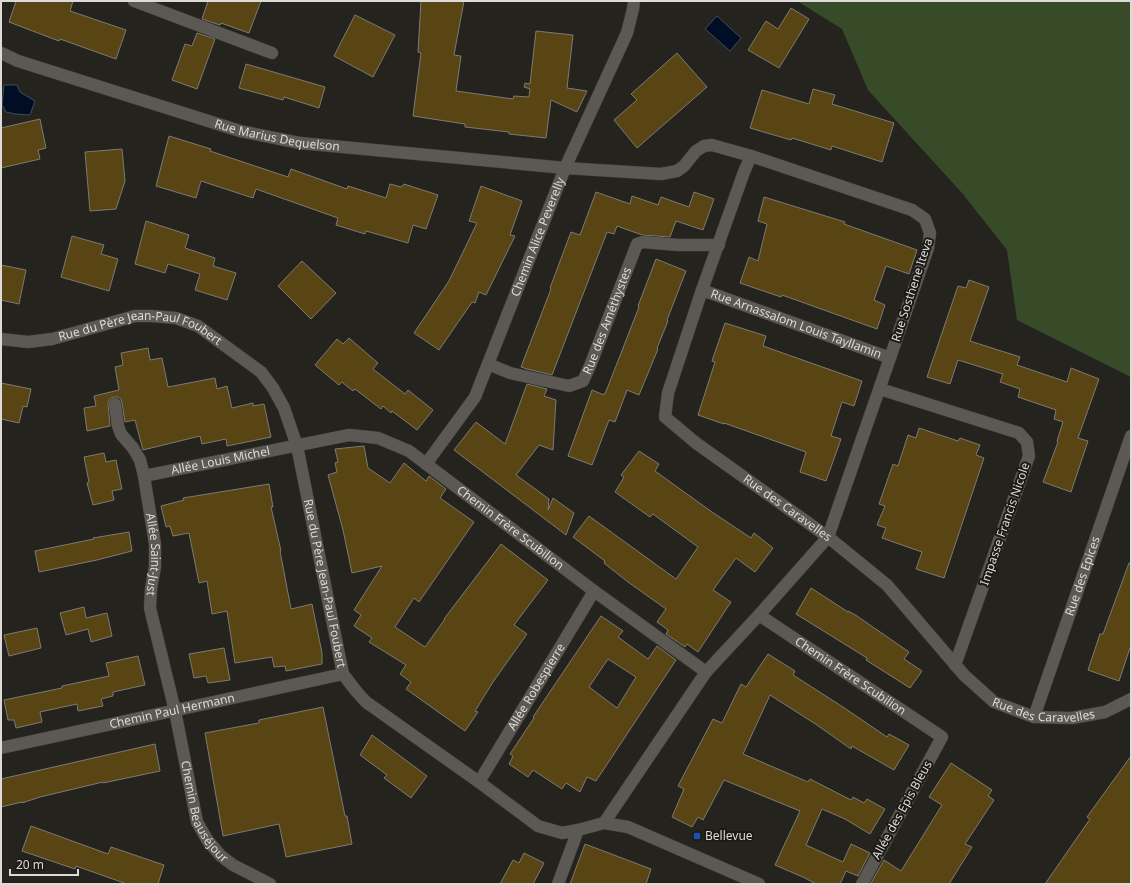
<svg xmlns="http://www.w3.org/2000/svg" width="1132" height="885" font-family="'Noto Sans',sans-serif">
<rect width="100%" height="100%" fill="#25231e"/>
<polygon fill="#384b28" points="797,1 1131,1 1131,377 1017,320 1007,250 962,193 868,90 842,29"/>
<g fill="#000e25" stroke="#424c5a">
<polygon points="717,16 741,38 730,51 705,29"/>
<polygon points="4,85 17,85 20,92 35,101 30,115 15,114 6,112 2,105"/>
</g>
<g fill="#594514" stroke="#7d7a74" fill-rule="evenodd">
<polygon points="16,1 73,1 70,11 126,30 116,59 60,39 59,41 9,22"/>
<polygon points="208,1 261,1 249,33 221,23 220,25 202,19"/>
<polygon points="421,1 464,1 454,55 461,56 456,91 513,99 514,96 529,97 530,89 524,87 525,83 530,84 536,31 573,35 567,88 587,91 577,112 551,100 546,138 509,134 509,132 465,127 465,124 413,116 421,53 418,52"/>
<polygon points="791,8 809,19 779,68 748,50 766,21 778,29"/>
<polygon points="355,15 395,35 373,77 334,56"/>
<polygon points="197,33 215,39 197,89 172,80 185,44 192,46"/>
<polygon points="677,53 707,87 637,148 614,120 637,100 631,94"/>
<polygon points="246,64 325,87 319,108 284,97 283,100 239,88"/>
<polygon points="813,89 835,95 832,104 894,123 882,162 832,146 831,150 792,138 791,140 750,128 762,90 809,104"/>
<polygon points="40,119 46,148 38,150 40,159 1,168 1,128"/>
<polygon points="169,136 211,149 210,151 288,177 291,169 347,189 348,186 386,198 390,184 401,187 404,184 438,195 426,229 413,225 408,243 366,231 365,234 336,225 338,218 256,189 253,198 201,181 196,198 156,186"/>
<polygon points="122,149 125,181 116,209 90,211 85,152"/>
<polygon points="481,186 522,201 510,235 515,236 486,295 479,292 475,303 472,302 439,350 414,333 449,281 477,223 469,221"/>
<polygon points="596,192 630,204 632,196 658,205 661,197 689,207 694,192 714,199 703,230 676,221 670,237 642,235 617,226 614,234 607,232 552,375 527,369 521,367 551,289 550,288 571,232 580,235"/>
<polygon points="764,197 845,222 844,224 917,250 909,274 886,266 874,300 885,305 877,329 782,295 781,297 740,283 749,257 758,261 767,224 758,221"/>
<polygon points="146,221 189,235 185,248 215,258 213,266 236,273 227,300 195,290 200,274 168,264 165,273 135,264"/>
<polygon points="72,236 104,245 101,254 118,259 109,291 61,277"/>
<polygon points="656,259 686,271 667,320 668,321 657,348 658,349 639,395 627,390 615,422 609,420 592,465 568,456 592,390 604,395 607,389 639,307 638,306"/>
<polygon points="302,261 336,293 311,319 278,286"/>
<polygon points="1,265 26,270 19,304 1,300"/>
<polygon points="969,280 989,287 970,341 1020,357 1017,365 1067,382 1071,368 1099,379 1078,438 1088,441 1071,492 1043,482 1058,442 1057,441 1063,422 1054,419 1056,410 1018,397 1020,389 1000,382 1003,374 958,360 950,384 927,377 958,286 966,288"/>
<polygon points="725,323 766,336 763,346 862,381 854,406 842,402 831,436 841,439 826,481 800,472 806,452 724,423 724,424 698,415 715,362 712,361"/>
<polygon points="349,338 378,363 373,369 405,394 408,390 433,410 417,430 392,411 391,413 383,406 381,409 355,389 353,391 342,382 339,385 315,365 337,339 343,344"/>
<polygon points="148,348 150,360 162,358 168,387 215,378 217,389 227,386 232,408 253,403 253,406 264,404 271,437 227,446 226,439 202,444 200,436 143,450 135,420 125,422 122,403 121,399 118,397 114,397 111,398 108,402 110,426 87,431 84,408 96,406 94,396 119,390 115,367 123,365 121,353"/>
<polygon points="1,383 31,389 27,407 23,406 19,423 1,419"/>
<polygon points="527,384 547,389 544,396 556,400 553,450 539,445 516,475 549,499 548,510 553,498 574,513 566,535 454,450 476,422 505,444"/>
<polygon points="919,428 958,441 960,438 980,445 976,455 984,458 944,578 916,569 922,552 882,538 886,528 877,525 885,506 879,504 893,464 898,466 908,435 916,438"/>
<polygon points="364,446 368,468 390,483 404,463 426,481 429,476 446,489 440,498 474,522 419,602 414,598 395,627 425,647 445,619 444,619 501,544 548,580 514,625 527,634 493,682 475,711 478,712 465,731 406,689 411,682 400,674 406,665 369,642 372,638 354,626 361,615 354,610 382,566 352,573 343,530 328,475 337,472 335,463 338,462 335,449"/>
<polygon points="639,451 659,464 655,471 712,512 751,538 754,533 773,548 755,572 736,558 713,590 731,602 698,652 687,644 685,647 666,634 668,630 657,622 666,609 628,582 604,563 605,561 573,537 589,516 676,579 698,547 653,514 650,517 615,492 624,477 621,475"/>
<polygon points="104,453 106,462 116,460 122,489 112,491 114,500 93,505 87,483 89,482 84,457"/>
<polygon points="269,484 273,507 271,507 281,551 280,551 291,609 312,604 322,653 322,664 286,671 285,666 274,667 272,657 235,663 227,611 212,614 207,581 199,583 189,533 173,536 170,526 166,527 161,506 184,500 183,498"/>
<polygon points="129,532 132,551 97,560 39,572 35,551 94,539 93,538"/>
<polygon points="1129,563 1131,563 1131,645 1119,681 1088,670 1100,634 1103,634"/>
<polygon points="811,588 848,612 848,611 857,616 909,652 904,659 922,671 910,688 866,660 867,658 796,614"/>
<polygon points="84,607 86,618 107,613 112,636 91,642 88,629 66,635 60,613"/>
<path d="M601,616l22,15 -5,6 30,22 9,-13 19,14 -80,121 -9,-4 -7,15 -14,-9 -4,6 -29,-19 -5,7 -19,-13 4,-8 -3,-2 24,-36 -1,-1zM608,659l28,18 -19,31 -28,-21z"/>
<polygon points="37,628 41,648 9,656 4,635"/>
<polygon points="224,648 230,680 208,683 206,676 194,678 189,654"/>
<polygon points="768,654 795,671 793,675 843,707 887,737 889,734 909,745 894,770 852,746 851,749 817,725 770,695 743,754 808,782 810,779 851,800 853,797 864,803 867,799 885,809 870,834 845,819 822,809 806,845 843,862 851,844 870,853 858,876 846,871 840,884 816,884 805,878 775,865 800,811 724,780 703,820 698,817 692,827 672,817 684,789 678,786 713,719 722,723 741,684 746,687"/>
<polygon points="138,656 145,685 113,692 113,696 101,699 103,706 78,711 77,704 40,712 42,722 16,728 14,720 8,720 4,700 62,688 62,686 109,676 106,663"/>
<polygon points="323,707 345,816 347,816 352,844 286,857 279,824 223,836 205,733 259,723 259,720"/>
<polygon points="372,735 427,776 411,798 384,778 387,775 360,755"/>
<polygon points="155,744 160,771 103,783 103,782 40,797 22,803 22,802 1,807 1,779"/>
<polygon points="1131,756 1131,884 1045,884 1090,819 1087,817"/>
<polygon points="951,763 992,790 988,796 994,800 965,844 972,847 949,884 874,884 871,883 884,860 901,871 942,805 929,797"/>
<polygon points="31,826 108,854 111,847 164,865 158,884 127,884 76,866 75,869 22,851"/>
<polygon points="585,844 651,869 646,884 570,884"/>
<polygon points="524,853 544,863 533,884 500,884 513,860 519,863"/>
</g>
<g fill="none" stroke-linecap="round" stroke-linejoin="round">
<g stroke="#3f3e3a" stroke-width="13">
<g id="minor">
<polyline points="134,1 272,53"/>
<path id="s1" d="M1,53l17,8 222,70 60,12 265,25 96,6 16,-3 7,-5 12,-15 8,-5 8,-1 39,11 161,54 13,9 5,14 -2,15 -100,289 -69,78 -53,57 -102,151"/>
<path id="s2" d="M751,156l-7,16 -42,118 -34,103 -3,24 31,26 132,94 59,48 77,90 30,27 40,15 38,1 33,-6 26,-13"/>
<path id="s3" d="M702,290l188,68"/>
<path id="s4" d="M1,339l27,3 24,-3 83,-23h16l25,2 22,8 63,46 12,16 11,20 13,38 46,228 13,17 10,11 113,80 59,44 24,7 16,-3 26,-7 24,4 131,57"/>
<path id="s5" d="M488,364l22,9 59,13 14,-5 7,-15 47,-122 6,-2 35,3h41"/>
<polyline points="880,389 1019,433 1027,442 1029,456 955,665"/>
<path id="s6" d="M115,404l3,22 3,8 12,14 7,12 4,16 11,68v23l-4,22 -1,19 25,103 22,111 11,19 13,15 12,9 37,19"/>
<path id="s7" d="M426,464l49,-67 90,-229 62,-135 6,-24 1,-8"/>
<path id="s8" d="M144,476l205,-41 29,3 31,13 185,140 112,81"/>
<path id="s9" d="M759,615l183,122 -80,147"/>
<path id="s10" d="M1034,717l97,-281"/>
<path id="s11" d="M1,748l342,-74"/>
<path id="s12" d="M479,782l115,-191"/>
<polyline points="558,884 578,830"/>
</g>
</g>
<use href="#minor" stroke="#5c5954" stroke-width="12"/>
</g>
<rect fill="#1a4fb4" stroke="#1c1a15" stroke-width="1.5" x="693" y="832" width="8" height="8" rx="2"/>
<g text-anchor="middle" stroke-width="4" stroke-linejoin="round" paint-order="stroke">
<g font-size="12" fill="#dcdbd7" stroke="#1c1a15">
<text dy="4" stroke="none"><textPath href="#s1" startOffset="289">Rue Marius Dequelson</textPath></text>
<text dy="4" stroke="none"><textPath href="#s7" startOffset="255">Chemin Alice Peverelly</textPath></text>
<text transform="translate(912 290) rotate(-72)" y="4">Rue Sosthene Iteva</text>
<text dy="4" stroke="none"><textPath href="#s5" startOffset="164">Rue des Améthystes</textPath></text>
<text dy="4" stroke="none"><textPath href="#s3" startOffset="100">Rue Arnassalom Louis Tayllamin</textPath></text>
<text dy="4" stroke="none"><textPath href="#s4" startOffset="144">Rue du Père Jean-Paul Foubert</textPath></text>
<text dy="4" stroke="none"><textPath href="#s8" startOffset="78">Allée Louis Michel</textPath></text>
<text dy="4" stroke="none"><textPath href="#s2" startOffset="428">Rue des Caravelles</textPath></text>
<text transform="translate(1005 524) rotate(-71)" y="4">Impasse Francis Nicole</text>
<text dy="4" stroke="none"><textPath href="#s8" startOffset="399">Chemin Frère Scubilion</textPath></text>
<text dy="4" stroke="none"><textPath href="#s6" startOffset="159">Allée Saint-Just</textPath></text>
<text dy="4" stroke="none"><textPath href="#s10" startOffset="149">Rue des Epices</textPath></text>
<text dy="4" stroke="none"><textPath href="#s4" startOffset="503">Rue du Père Jean-Paul Foubert</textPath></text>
<text dy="4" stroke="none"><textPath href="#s9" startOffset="110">Chemin Frère Scubilion</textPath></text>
<text dy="4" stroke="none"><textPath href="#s12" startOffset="111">Allée Robespierre</textPath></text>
<text dy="4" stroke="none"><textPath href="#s2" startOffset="764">Rue des Caravelles</textPath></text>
<text dy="4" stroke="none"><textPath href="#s11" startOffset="175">Chemin Paul Hermann</textPath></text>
<text dy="4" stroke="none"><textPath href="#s6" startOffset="425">Chemin Beauséjour</textPath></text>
<text transform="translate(902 810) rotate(-61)" y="4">Allée des Epis Bleus</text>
</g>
<g font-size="12" fill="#dcdbd7" stroke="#1c1a15" text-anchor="start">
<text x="705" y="840">Bellevue</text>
</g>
</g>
<rect width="1132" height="885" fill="none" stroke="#dcdbd7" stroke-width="4"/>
<path d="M10 869v6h68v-6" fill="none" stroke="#dcdbd7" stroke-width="2"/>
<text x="16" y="869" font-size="12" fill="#dcdbd7" stroke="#1c1a15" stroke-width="3" paint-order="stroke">20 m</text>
</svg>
